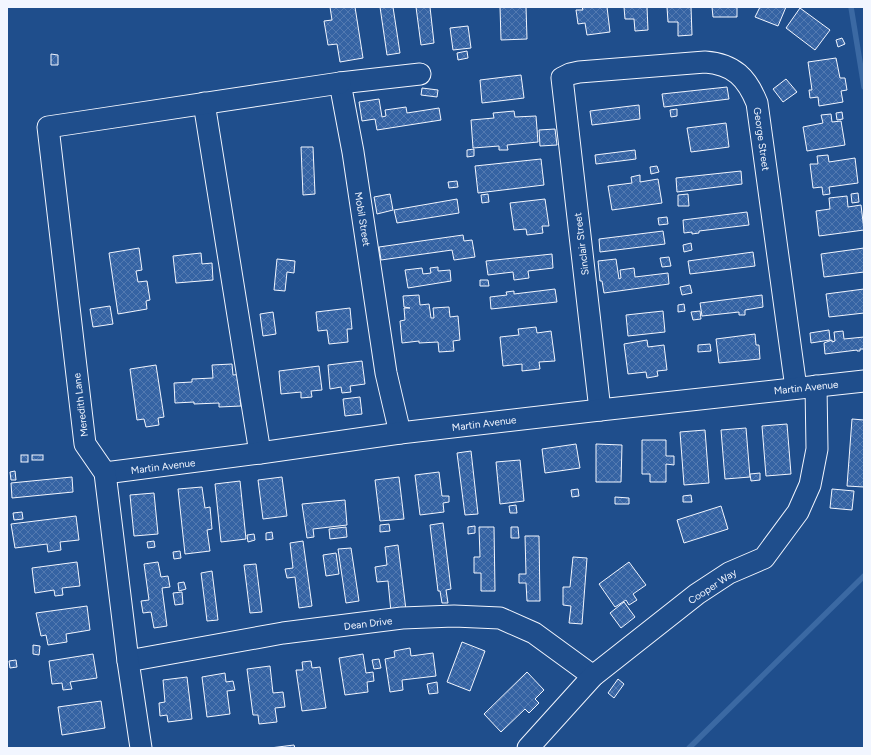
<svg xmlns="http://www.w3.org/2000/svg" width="871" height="755" font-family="Figtree,sans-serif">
<defs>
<pattern id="building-cross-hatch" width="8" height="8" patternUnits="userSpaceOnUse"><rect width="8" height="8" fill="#3563a3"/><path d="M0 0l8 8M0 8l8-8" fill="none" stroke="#537ab1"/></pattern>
</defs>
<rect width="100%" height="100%" fill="#1f4e8c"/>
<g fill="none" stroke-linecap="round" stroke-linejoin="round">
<g stroke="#3b69a3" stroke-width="5.5">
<polyline points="851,7 864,87"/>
<polyline points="689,748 864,576"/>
</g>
</g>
<g fill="url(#building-cross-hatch)" stroke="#f2f6ff">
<polygon points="330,7 355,7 363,58 340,62 337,44 328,45 324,21 332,20"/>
<polygon points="380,7 393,7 400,53 387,55"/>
<polygon points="416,7 430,7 434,43 421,45"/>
<polygon points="500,7 526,7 527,39 501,40"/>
<polygon points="582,7 607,7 610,32 587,35 585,23 578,24 576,10 583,10"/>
<polygon points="624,7 647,7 648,30 635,31 634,19 625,19"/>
<polygon points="667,7 691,7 692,35 678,36 678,22 668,22"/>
<polygon points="712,7 737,7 737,17 713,17"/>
<polygon points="760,7 786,7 778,26 755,17"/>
<polygon points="800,8 830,30 815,50 786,28"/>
<polygon points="468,26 471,48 453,50 450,28"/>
<polygon points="842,38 845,44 838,47 836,40"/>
<polygon points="467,51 468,58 458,60 457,53"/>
<polygon points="51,54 58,55 58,65 51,65"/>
<polygon points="836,58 840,78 845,78 847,90 841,91 843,102 819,106 818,97 810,98 809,90 812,90 808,62"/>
<polygon points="521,75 524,98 482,103 480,80"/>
<polygon points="786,79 797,92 783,102 773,89"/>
<polygon points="727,87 729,99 664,107 662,94"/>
<polygon points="422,88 438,90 437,97 421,95"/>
<polygon points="379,99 382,117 386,116 385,110 406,107 407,113 439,108 441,120 377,130 375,119 362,121 359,102"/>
<polygon points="639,105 640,119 592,125 590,111"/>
<polygon points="677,109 677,116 671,117 670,110"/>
<polygon points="514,111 515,117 536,116 538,142 507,145 508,150 499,150 499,146 473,148 471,120 494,118 493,113"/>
<polygon points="842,112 843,119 837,120 836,113"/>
<polygon points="831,114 832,122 841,121 845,145 807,151 803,127 823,123 821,115"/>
<polygon points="726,123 729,147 691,152 687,128"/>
<polygon points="555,129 557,145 540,146 539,130"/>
<polygon points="301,147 313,147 315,194 303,195"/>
<polygon points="474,149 474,156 467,157 467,150"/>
<polygon points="635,150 636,159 596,164 595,155"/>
<polygon points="828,155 829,162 855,158 858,183 829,187 830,194 823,195 822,187 813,188 810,164 818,164 817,156"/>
<polygon points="541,159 544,185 478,193 475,166"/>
<polygon points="657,166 659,172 651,174 650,167"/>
<polygon points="741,171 742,184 677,192 676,178"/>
<polygon points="640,175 640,182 658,179 662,203 612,210 608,186 632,183 631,177"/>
<polygon points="457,181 458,187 449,188 448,182"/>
<polygon points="858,193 859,202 852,203 851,194"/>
<polygon points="390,194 393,210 377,214 374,197"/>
<polygon points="488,194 489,202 482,203 481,195"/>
<polygon points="688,194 689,206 678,206 678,195"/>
<polygon points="847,196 848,207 861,205 864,230 819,236 816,211 830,209 829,198"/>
<polygon points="457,199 459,213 397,223 394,210"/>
<polygon points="545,199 549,226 542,226 543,233 527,235 526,229 514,230 510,203"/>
<polygon points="747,212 749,225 699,231 699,233 692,234 692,232 684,233 683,220"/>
<polygon points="667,217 668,224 659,225 658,218"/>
<polygon points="663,231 665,244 600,252 599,239"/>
<polygon points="463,235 464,241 472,240 475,257 454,260 452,250 381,260 379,247"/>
<polygon points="691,243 692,250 684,252 683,245"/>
<polygon points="139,248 142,270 136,271 138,282 147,281 150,300 146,301 147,309 118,314 109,253"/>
<polygon points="864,248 864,272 824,277 821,254"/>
<polygon points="753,252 755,266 690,274 688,261"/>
<polygon points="201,253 202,264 212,263 213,280 176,283 173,256"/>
<polygon points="552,254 553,268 528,271 529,278 514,280 513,272 488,275 486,261"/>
<polygon points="669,257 671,266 662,267 660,258"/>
<polygon points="277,259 295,261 294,273 287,272 285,291 274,290"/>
<polygon points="616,259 619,279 621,278 620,270 634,268 635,277 668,273 669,284 604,293 602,281 600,281 598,261"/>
<polygon points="438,267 438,271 450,270 451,281 408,288 405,270 422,268 423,274 431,273 430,268"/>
<polygon points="480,280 488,280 489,286 480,286"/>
<polygon points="690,285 692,293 682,295 680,287"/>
<polygon points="555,289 557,302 491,309 490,297 507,295 506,292 514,291 514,294"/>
<polygon points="864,289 864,313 829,317 826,294"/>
<polygon points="419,295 420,305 429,304 431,318 434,318 433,308 449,307 450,317 458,316 460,340 453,341 454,351 439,352 438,342 419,343 419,341 402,343 400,321 405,320 404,308 410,308 404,307 403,296"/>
<polygon points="762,295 763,307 745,310 745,315 739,315 739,312 702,316 700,303"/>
<polygon points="684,304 685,311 678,312 678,305"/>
<polygon points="110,306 113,324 93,327 90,309"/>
<polygon points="350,308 352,329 347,329 348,342 329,344 327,330 318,331 316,312"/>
<polygon points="663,311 665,332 628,336 626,315"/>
<polygon points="700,311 701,319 693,320 691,312"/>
<polygon points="273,312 276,334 263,336 260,314"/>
<polygon points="536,327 537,333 551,331 555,361 539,362 540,369 522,371 522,364 503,366 500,337 519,335 518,329"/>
<polygon points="829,330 830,340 811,343 810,333"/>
<polygon points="843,331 844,339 864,337 864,349 860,349 860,351 857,351 857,350 825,354 824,343 832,340 832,342 835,341 834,332"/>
<polygon points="755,334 756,345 759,345 760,359 719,363 716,339"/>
<polygon points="647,340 648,347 664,345 667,370 657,371 658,376 647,378 646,372 628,374 624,344"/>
<polygon points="710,344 711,351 698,352 698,345"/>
<polygon points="362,361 365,384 350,386 351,392 342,393 341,387 330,389 328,365"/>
<polygon points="232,364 233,375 244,374 245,400 240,400 241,406 219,407 219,403 194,404 194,402 175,403 174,383 192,382 192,379 213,378 212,365"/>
<polygon points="156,365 164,417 158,418 159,425 146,427 144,419 137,420 130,369"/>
<polygon points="319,366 322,390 311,391 312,397 301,398 301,392 281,394 279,371"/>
<polygon points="360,397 362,414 345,416 343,399"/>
<polygon points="852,419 864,420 864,487 847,486"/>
<polygon points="787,424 791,474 766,476 762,426"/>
<polygon points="746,428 750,477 725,479 721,430"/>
<polygon points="705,430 709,483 684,485 680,432"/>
<polygon points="642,440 666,440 666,456 674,456 674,465 666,464 666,482 650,482 650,474 642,474"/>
<polygon points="576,444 580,468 545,473 542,449"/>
<polygon points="596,444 622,445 621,482 596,482"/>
<polygon points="471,451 478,514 465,515 457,453"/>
<rect x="21" y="455" width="7" height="7"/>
<rect x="32" y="455" width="11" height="5"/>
<polygon points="520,460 524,501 500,504 496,462"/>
<polygon points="15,471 16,480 11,480 10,472"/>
<polygon points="439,472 442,496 449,496 449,502 443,503 444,512 420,515 415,475"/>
<polygon points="760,473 760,480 751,481 750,474"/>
<polygon points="72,477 73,492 12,498 11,483"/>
<polygon points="282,477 287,516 263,519 258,480"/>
<polygon points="399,477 404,519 380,521 375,480"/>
<polygon points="240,481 246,539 221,542 215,484"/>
<polygon points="202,487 205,508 210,507 212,529 207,530 210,551 185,554 178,489"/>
<polygon points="578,489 579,496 572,497 571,490"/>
<polygon points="832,489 854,491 852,510 830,508"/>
<polygon points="154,493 158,534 134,536 130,495"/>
<polygon points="691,495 692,502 683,502 683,496"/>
<polygon points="615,497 629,498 629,504 615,504"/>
<polygon points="345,500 347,525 313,529 314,537 307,538 302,504"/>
<polygon points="516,505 517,513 510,513 509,506"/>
<polygon points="721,506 728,529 684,543 677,520"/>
<polygon points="22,512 23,519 14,520 13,513"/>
<polygon points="76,516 79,540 60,542 61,550 48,552 47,544 15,548 11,524"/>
<polygon points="443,523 451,589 446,590 448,603 442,603 440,591 438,591 430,525"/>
<polygon points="389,524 390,531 380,532 380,525"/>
<polygon points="475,526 475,533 468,534 468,527"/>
<polygon points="346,527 347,537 330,539 329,529"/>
<polygon points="479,527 494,527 495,591 481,591 481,573 474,573 474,557 480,557"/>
<polygon points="511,527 518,527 519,538 511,538"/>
<polygon points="272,532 273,539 266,540 266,533"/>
<polygon points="254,534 255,540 248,542 247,535"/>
<polygon points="525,536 539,536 540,601 527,601 526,583 519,583 519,574 526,574"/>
<polygon points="154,541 155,547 148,548 147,542"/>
<polygon points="303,541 312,606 299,608 295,577 287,578 285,569 293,568 290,543"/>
<polygon points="398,545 406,610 391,612 388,581 377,582 375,567 387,565 385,547"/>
<polygon points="351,548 359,601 346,603 338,549"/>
<polygon points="180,551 181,558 174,559 173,552"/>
<polygon points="336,553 339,574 326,576 323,555"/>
<polygon points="573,557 587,558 582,624 569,623 571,606 563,605 563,587 570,587"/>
<polygon points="77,562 80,586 62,588 63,595 55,596 54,590 35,593 32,568"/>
<polygon points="158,562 161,577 168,576 170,587 162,588 167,626 154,628 151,612 143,613 141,601 149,600 144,564"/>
<polygon points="629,562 646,585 633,594 637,600 629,605 626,600 615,607 599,584"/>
<polygon points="256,564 262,612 250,613 244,565"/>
<polygon points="212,571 218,620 207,621 201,573"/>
<polygon points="184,582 186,589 179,591 178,583"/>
<polygon points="182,592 183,604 175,605 173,593"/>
<polygon points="624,602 635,617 621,628 610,613"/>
<polygon points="87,606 90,630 66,634 67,642 48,645 46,635 41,636 36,613"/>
<polygon points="462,642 485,651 470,691 447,682"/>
<polygon points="33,645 40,646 39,655 33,654"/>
<polygon points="410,648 411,656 433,653 436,676 402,680 403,690 390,692 385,659 395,657 394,651"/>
<polygon points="93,654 97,678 70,682 72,689 63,690 62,683 52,684 49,661"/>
<polygon points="363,654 366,673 373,672 374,681 367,682 368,692 345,695 339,658"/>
<polygon points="379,659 381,668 374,669 372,660"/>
<polygon points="16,660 17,667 10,668 9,661"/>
<polygon points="311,661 312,668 320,667 326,708 302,711 296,670 303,670 302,662"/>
<polygon points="270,666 273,693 283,692 285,707 275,708 277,722 259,724 258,715 253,715 247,669"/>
<polygon points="527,672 544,690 535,699 539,703 529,713 525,709 501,732 484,714"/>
<polygon points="225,673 226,682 233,681 235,690 227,691 230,714 207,717 202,677"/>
<polygon points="187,677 192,719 168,722 167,715 160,716 159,703 165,702 163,680"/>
<polygon points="618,679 624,684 614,698 608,693"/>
<polygon points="437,682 438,693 429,694 427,684"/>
<polygon points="101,701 105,728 62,735 58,707"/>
<polygon points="294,745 295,748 270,748"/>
</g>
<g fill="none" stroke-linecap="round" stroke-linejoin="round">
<g stroke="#f2f6ff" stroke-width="23">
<g id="minor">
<polyline points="204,103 260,453"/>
<path d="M600,410l-38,-332 8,-4 9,-2 126,-10c29,2 42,16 52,41l39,285"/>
<polyline points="400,433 386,373 353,152 340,83 420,74"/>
<polyline points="105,473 260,453 400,433 600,410 864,381"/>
<polyline points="128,661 283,633 402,618 454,616 500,618 534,633 593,676"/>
<polyline points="141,748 128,661 105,473 85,444 48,127 340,83"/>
<polyline points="528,748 593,676 697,594 729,573 764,558 798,512 810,485 817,449 816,386"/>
</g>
</g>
<use href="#minor" stroke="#1f4e8c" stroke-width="21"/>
</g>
<g text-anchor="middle" stroke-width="3" stroke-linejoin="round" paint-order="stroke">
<g font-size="10" fill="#f2f6ff" stroke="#1f4e8c">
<text transform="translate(762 139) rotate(82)" y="4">George Street</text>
<text transform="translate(363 219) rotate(81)" y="4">Mobil Street</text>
<text transform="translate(581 244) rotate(-97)" y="4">Sinclair Street</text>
<text transform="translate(806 387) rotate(-6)" y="4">Martin Avenue</text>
<text transform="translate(80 405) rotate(-97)" y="4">Meredith Lane</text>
<text transform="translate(484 423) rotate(-7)" y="4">Martin Avenue</text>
<text transform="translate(163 466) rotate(-7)" y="4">Martin Avenue</text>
<text transform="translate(712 586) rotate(-33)" y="4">Cooper Way</text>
<text transform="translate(368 623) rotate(-7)" y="4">Dean Drive</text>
</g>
</g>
<rect width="871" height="755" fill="none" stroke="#f2f6ff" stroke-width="16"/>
</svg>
